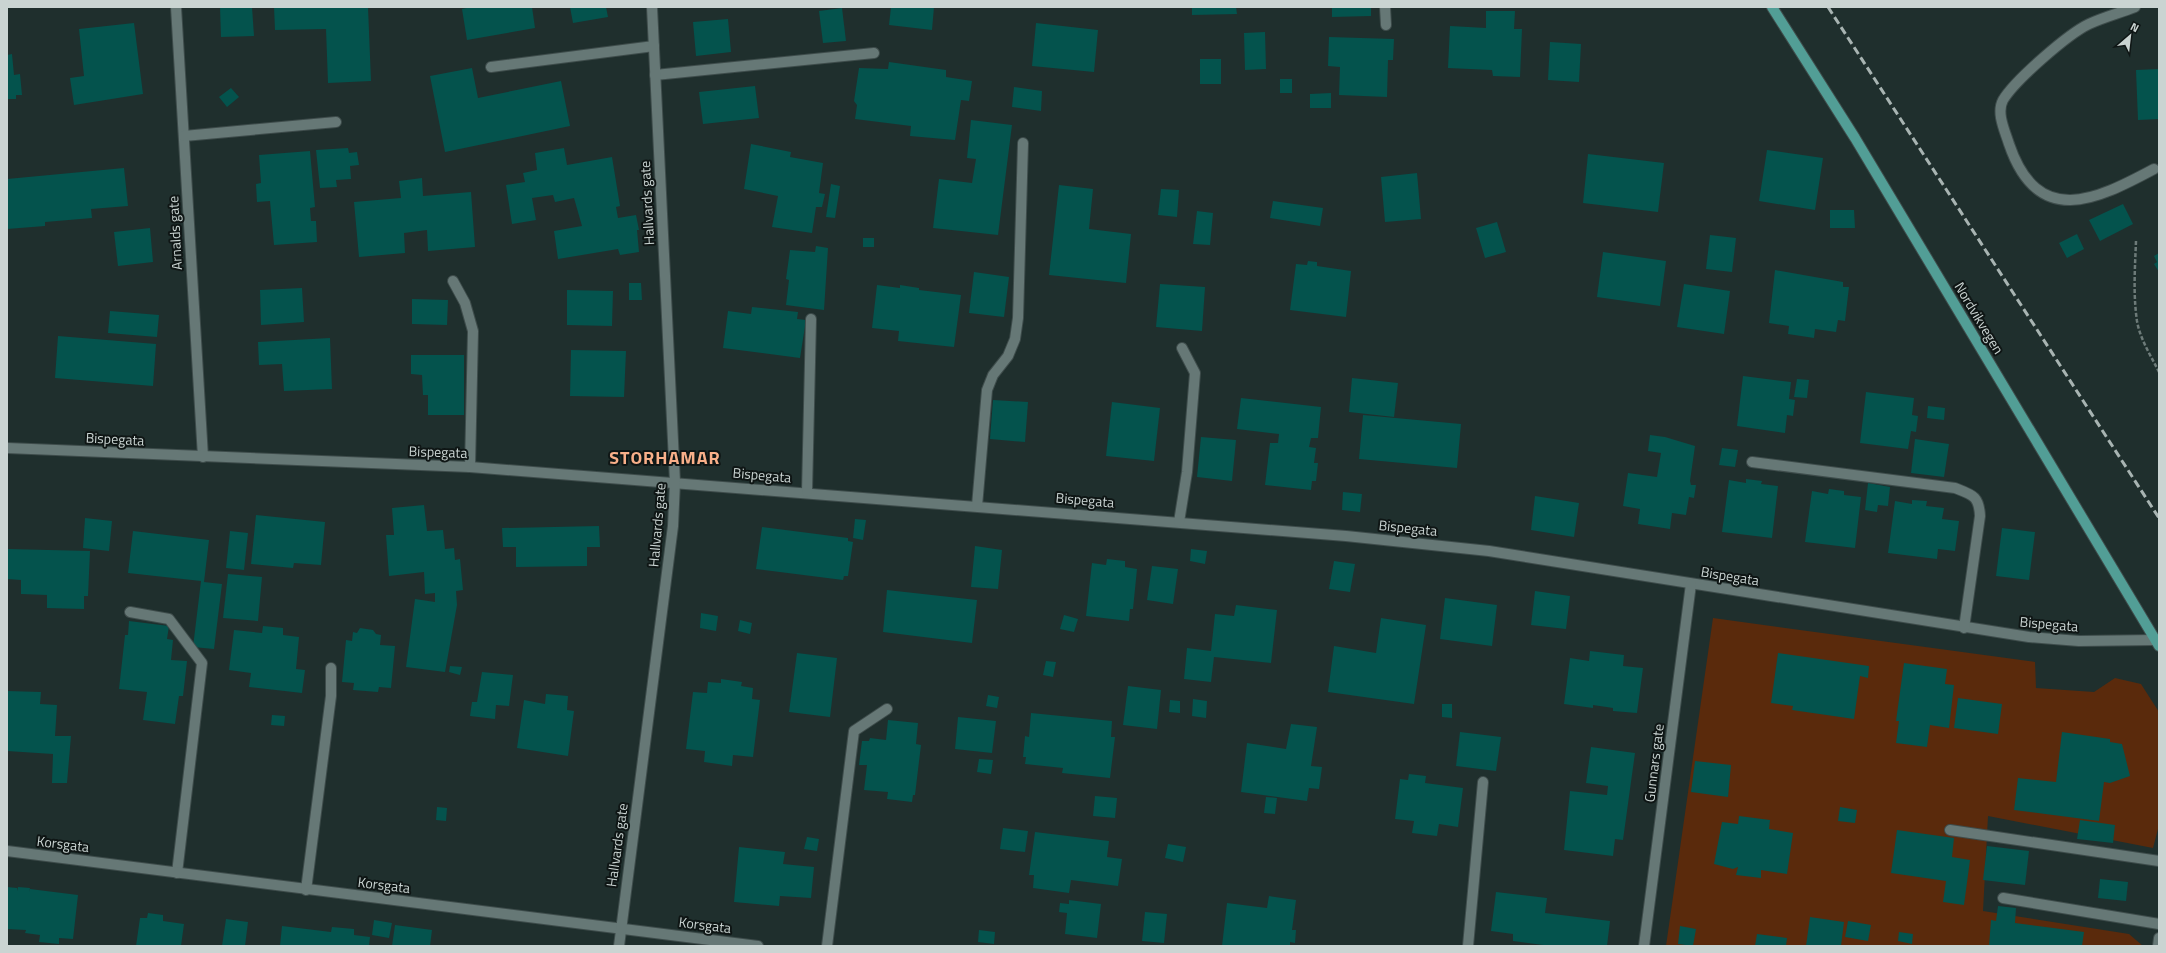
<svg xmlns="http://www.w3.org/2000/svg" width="2166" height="953" font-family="'Titillium Web',sans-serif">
<rect width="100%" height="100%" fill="#1f2f2d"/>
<polygon fill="#5a2a0c" points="1713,618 2035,662 2036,688 2094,692 2115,678 2141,684 2159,712 2159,825 2153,848 1988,816 1983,911 2129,934 2143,946 1666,946"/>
<g fill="#04534d">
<polygon points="220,7 252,7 254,36 221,37"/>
<polygon points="274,7 368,7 371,81 328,83 326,29 275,30"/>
<polygon points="471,7 532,7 535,28 467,40 462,9"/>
<polygon points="570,7 606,7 608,17 573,23"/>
<polygon points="891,7 934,7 932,30 889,25"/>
<polygon points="1192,7 1236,7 1237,14 1192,15"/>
<polygon points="1332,7 1371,7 1371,16 1332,17"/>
<polygon points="842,8 846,41 823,43 819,11"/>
<polygon points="1486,11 1515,11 1514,29 1522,29 1520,77 1493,76 1492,70 1448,68 1450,26 1486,28"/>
<polygon points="728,19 731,52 696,56 693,22"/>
<polygon points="134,23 143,94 74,105 70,78 84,76 79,29"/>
<polygon points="1036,23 1098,30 1094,72 1032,66"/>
<polygon points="1265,32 1266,69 1245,70 1244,33"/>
<polygon points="1329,37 1394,39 1393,60 1388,60 1387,97 1339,95 1340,67 1328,66"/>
<polygon points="1550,42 1581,44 1579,82 1548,80"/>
<polygon points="12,54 14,75 20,74 22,95 16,95 16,99 7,99 7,55"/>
<rect x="1200" y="59" width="21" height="25"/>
<polygon points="889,62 946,70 946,77 972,81 969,101 961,100 955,140 910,136 911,126 855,119 857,105 854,101 859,68 888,69"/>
<polygon points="472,68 478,98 561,81 570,126 445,152 430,76"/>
<polygon points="2159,69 2159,119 2138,120 2136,70"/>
<rect x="1280" y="79" width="12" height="14"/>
<polygon points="755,86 759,118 703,124 699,92"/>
<polygon points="1014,87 1042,91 1041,111 1012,107"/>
<polygon points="231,88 239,97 227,107 219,97"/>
<polygon points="1331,93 1331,108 1310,108 1310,94"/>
<polygon points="971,120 1012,125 998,235 933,228 939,179 972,183 976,159 967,158"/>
<polygon points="751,144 791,152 790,157 823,163 819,193 825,194 822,207 816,207 812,233 772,227 778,196 744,189"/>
<polygon points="348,148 349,153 357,152 359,165 350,166 351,179 336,180 337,187 320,188 316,150"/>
<polygon points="564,148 567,165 612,157 620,206 616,207 618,218 636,215 639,230 637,230 639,252 620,255 618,249 558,259 554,231 582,226 574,198 555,202 553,195 532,198 536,220 512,224 506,185 525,182 523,173 537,170 535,153"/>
<polygon points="1767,150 1823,158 1815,210 1759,201"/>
<polygon points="310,151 315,207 310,208 311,221 316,221 317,242 274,245 270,201 257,202 256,184 261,183 259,155"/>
<polygon points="1588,154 1664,163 1658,212 1583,203"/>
<polygon points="124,168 128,206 91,209 92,218 45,222 45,226 7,229 7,179"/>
<polygon points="1417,173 1421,219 1385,222 1381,177"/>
<polygon points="422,178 423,196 471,192 475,247 428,251 427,230 404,233 405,253 359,257 354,202 401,198 399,181"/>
<polygon points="831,184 840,186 835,218 826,217"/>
<polygon points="1059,185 1093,189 1089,229 1131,234 1126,283 1049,275"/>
<polygon points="1161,189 1179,190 1177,217 1158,215"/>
<polygon points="1273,201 1323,208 1320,226 1270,218"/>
<polygon points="2123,204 2133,224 2100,241 2089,220"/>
<polygon points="1830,210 1854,210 1855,228 1830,228"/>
<polygon points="1197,211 1213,213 1210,245 1193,244"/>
<polygon points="1497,222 1506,252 1485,258 1476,228"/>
<polygon points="150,228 153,262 118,266 114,232"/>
<polygon points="2077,234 2084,249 2067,258 2059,243"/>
<polygon points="1710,235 1736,238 1732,272 1706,269"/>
<rect x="863" y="238" width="11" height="9"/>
<polygon points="816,246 828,248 824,310 786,305 789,280 786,279 790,250 815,252"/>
<polygon points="1603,252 1666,261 1660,306 1597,297"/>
<polygon points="2159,253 2159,272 2154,264 2157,262 2154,256"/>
<polygon points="1308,261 1317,262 1317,266 1351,271 1346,317 1290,310 1296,264 1307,265"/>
<polygon points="1775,270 1843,282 1843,287 1849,287 1845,321 1838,320 1836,332 1815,329 1814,338 1788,334 1789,326 1769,323"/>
<polygon points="974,272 1009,277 1004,317 969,313"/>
<polygon points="629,283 641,283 642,300 629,300"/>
<polygon points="1160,284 1205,287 1202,331 1156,327"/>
<polygon points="1684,284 1730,291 1724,334 1677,327"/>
<polygon points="877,285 900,288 900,285 919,288 919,290 961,295 954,347 898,341 899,331 872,328"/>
<polygon points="302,288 304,322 261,325 260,290"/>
<polygon points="567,290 613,291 612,326 567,325"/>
<polygon points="412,299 448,300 447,325 412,324"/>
<polygon points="752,307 798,312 797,319 806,320 800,358 723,348 728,311 751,314"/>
<polygon points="110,311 159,315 157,337 108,333"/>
<polygon points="58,336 156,344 153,386 55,378"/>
<polygon points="330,338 332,389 284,391 282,364 259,365 258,342"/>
<polygon points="571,350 626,351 624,397 570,396"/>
<polygon points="411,355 464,355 464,415 428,415 428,395 423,395 422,375 411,374"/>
<polygon points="1743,376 1791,382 1789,399 1795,400 1793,416 1787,415 1785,433 1737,426"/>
<polygon points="1352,378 1398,383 1394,417 1349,412"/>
<polygon points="1797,379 1809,380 1807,398 1794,397"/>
<polygon points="1866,392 1914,398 1912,415 1918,416 1916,432 1911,431 1908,449 1860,443"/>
<polygon points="1241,398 1321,407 1318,438 1311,438 1309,447 1316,448 1314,463 1318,463 1316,481 1312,481 1311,490 1265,485 1270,443 1278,443 1279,434 1237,429"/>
<polygon points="993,400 1028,402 1025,442 990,439"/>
<polygon points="1112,402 1160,408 1154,461 1106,456"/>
<polygon points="1928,406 1945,408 1944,420 1927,418"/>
<polygon points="1363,415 1461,424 1457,468 1359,459"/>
<polygon points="1650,435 1665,437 1695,446 1690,481 1691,485 1696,485 1694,498 1689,497 1686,515 1672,513 1670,529 1638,524 1640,509 1623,506 1628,473 1657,477 1661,453 1648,451"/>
<polygon points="1201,437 1236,440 1232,481 1197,477"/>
<polygon points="1915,439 1949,444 1944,477 1911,473"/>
<polygon points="1722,448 1738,450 1735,467 1719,465"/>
<polygon points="1746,479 1762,481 1761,484 1778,486 1772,538 1722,532 1729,480 1746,483"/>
<polygon points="1868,483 1890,487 1888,506 1878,505 1877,512 1865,510"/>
<polygon points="1829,489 1844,491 1844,495 1861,497 1855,548 1805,542 1812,491 1828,494"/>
<polygon points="1343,492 1362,494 1360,512 1342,510"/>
<polygon points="1535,496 1579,503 1574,537 1531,530"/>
<polygon points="1912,500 1927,501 1926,506 1944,508 1942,519 1959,521 1955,551 1938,549 1937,559 1888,553 1895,501 1912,504"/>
<polygon points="424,505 427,531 443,530 445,549 454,548 455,560 460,559 463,590 456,591 457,605 445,672 406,667 415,599 435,602 435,593 425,594 424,572 389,576 386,535 394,535 392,508"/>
<polygon points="256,515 325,522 321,565 294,563 293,568 251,564"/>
<polygon points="85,518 112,521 109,551 83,548"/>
<polygon points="855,519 866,520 863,540 853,538"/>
<polygon points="599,526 600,547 587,547 587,566 516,567 516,547 503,547 502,528"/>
<polygon points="762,527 848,538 848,541 853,542 848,576 844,576 843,580 756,569"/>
<polygon points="2002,528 2035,532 2029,580 1996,576"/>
<polygon points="133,531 209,540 204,582 222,584 214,649 193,647 201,581 128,573"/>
<polygon points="230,531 248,533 244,570 226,568"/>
<polygon points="975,546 1002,550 998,589 971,587"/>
<polygon points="7,549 90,551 88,596 84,596 84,609 47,608 47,595 21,594 21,580 7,579"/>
<polygon points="1191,549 1207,551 1205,564 1190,561"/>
<polygon points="1107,559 1125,561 1125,567 1137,569 1133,609 1130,609 1129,621 1086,616 1092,563 1106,565"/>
<polygon points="1334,561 1355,564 1350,592 1329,589"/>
<polygon points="1152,566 1178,569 1173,604 1147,600"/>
<polygon points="228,574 262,577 258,621 223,618"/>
<polygon points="887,590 977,600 972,643 883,632"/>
<polygon points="1535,591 1570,596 1566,629 1531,625"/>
<polygon points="1445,598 1497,605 1492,646 1440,639"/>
<polygon points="1236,605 1277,610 1271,663 1214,657 1211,682 1184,679 1187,648 1211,651 1215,614 1234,616"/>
<polygon points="701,613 718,616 716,631 700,628"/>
<polygon points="1064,615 1078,619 1074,632 1060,629"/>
<polygon points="1381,618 1426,625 1414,704 1328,692 1334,646 1376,653"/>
<polygon points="740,620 752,623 750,634 738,631"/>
<polygon points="129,621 169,626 167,639 173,640 171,660 187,661 183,696 179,696 175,724 143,720 147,692 119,689 125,635 128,635"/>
<polygon points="263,626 283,628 283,635 299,637 296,669 305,670 302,693 249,687 251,673 229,670 234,630 262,633"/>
<polygon points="360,628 373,630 376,634 381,635 380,645 395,646 391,688 379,687 378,692 353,690 354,683 342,682 346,640 352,641 353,632 357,633"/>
<polygon points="1590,651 1624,655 1623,666 1643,668 1637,713 1613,711 1613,708 1593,705 1593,708 1564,704 1570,658 1589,661"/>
<polygon points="797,653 837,658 830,717 789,712"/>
<polygon points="1778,653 1869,666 1868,678 1860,676 1854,719 1792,710 1793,706 1771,703"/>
<polygon points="1046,661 1056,662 1053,677 1043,675"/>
<polygon points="1904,663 1947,669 1945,684 1954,685 1949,728 1930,725 1927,747 1896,743 1899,721 1896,721"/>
<polygon points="450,666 462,667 460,675 449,672"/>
<polygon points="482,672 513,675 509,706 496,705 495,719 470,716 472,702 477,702"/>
<polygon points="721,679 742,682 741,686 753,688 752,699 760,700 753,757 733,755 732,766 704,762 705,751 686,749 693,692 707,693 708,682 721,683"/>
<polygon points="1128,686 1161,690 1157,729 1123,725"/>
<polygon points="7,691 41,692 40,704 57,705 55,736 71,736 67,783 52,783 53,754 7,751"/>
<polygon points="546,694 568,696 567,710 574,711 568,756 517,748 524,700 545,704"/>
<polygon points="988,695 999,697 997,708 986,706"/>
<polygon points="1958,698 2002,704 1998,734 1954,728"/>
<polygon points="1193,699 1207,701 1206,718 1192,716"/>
<polygon points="1170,700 1180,701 1180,713 1169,712"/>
<polygon points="1442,704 1452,704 1452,718 1442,717"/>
<polygon points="1031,713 1112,721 1111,737 1115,737 1110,778 1062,773 1063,768 1025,764 1026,757 1023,757 1025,736 1029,737"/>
<polygon points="272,715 285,716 284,726 271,725"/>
<polygon points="958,717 996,721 992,753 955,749"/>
<polygon points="888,720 918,723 916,744 921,745 915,795 913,795 912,802 887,799 888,792 864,790 867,765 859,765 862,741 869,741 870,738 886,740"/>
<polygon points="1291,724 1317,727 1311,766 1322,767 1319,789 1309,788 1307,801 1241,792 1247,743 1286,749"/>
<polygon points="1460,732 1501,737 1496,771 1456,766"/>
<polygon points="2062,732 2110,739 2110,742 2122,744 2130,776 2110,783 2104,782 2099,821 2014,810 2018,778 2056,782"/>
<polygon points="1591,747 1635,753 1623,840 1615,839 1613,856 1564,850 1570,791 1607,795 1608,786 1586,783"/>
<polygon points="979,759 993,760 991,774 977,772"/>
<polygon points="1695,761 1731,765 1728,797 1691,792"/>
<polygon points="1409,774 1426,776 1425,783 1463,788 1458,827 1439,824 1437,836 1412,833 1414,821 1395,819 1400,779 1408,780"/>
<polygon points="1095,796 1117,798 1115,818 1093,816"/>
<polygon points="1266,797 1277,798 1275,814 1264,813"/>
<polygon points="437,807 447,808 446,821 436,820"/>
<polygon points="1840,807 1857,810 1855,823 1838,821"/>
<polygon points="1739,816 1770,820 1769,829 1793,833 1787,874 1761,870 1761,878 1736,875 1738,867 1733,869 1714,864 1722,822 1738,824"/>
<polygon points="2080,820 2115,825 2113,843 2077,839"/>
<polygon points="1003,828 1028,831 1025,852 1000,849"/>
<polygon points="1897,830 1954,838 1952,857 1970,860 1964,905 1943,902 1946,881 1891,873"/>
<polygon points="1035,832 1109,841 1107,857 1122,859 1118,886 1071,880 1069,893 1033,888 1034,875 1029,875"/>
<polygon points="807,837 819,839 817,851 804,849"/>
<polygon points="1168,844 1186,847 1183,862 1165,858"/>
<polygon points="1987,846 2029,851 2025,885 1983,880"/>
<polygon points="739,847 785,852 783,864 814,867 811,898 780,896 779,906 734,902"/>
<polygon points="2100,879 2128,882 2126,901 2098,898"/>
<polygon points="7,887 17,888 17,891 18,887 30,888 29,892 30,889 78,895 73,939 59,938 59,944 39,942 40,935 25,933 26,930 7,929"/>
<polygon points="1496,892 1547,898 1545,913 1610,921 1607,946 1551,946 1513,941 1513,934 1491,931"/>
<polygon points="1269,896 1296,900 1292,930 1296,930 1295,943 1290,942 1290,946 1222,946 1227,903 1267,908"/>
<polygon points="1069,900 1101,904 1097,938 1065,934 1067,913 1059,912 1060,903 1069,904"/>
<polygon points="1998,906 2016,908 2015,923 2084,932 2082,946 1989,946 1991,920 1996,921"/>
<polygon points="1145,912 1167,914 1164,943 1142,941"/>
<polygon points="148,913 163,915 163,921 184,924 181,946 136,946 140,918 147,918"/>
<polygon points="1810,917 1844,922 1841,946 1806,946"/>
<polygon points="226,919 248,922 245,946 222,946"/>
<polygon points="374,920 392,923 389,938 372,935"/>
<polygon points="1848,921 1871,925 1868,941 1845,937"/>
<polygon points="395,925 432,930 430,946 392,946"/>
<polygon points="282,926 331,932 332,927 354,929 354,935 370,937 369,946 280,946"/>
<polygon points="1680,926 1696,929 1693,946 1678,944"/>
<polygon points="979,930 995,932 994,944 978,942"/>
<polygon points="1899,932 1913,934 1912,944 1898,941"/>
<polygon points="1757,934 1787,938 1786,946 1755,946"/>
</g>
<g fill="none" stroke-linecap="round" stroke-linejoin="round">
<g stroke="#3e4c4b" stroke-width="12">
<g id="minor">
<polyline points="176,7 203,457"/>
<polyline points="1385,7 1386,25"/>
<path d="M2135,7c-15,6 -31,10 -46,17 -21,10 -74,56 -86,76 -7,13 2,31 6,44 29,85 87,56 145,25"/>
<polyline points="491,67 654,46"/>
<polyline points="655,75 874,53"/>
<polyline points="184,136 336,122"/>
<polyline points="453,281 465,303 473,331 470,467"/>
<polyline points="7,448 470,467 1346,536 1489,551 2029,637 2079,641 2155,640"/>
<path d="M1752,462l203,26c18,7 24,8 25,28l-16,112"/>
<polyline points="807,492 811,319"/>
<polyline points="977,506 987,390 993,375 1008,356 1015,339 1018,318 1023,143"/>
<polyline points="1179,522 1187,472 1195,373 1182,348"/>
<polyline points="130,612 169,619 202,663 177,873"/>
<polyline points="1950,830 2159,861"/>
<polyline points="7,851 758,946"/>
<polyline points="306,890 331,696 331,668"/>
<polyline points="2003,898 2159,924"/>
<polyline points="619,946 673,526 675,482 652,7"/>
<polyline points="827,946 854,731 887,709"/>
<polyline points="1468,946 1483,782"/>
<polyline points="1644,946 1691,584"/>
<polyline points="2158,946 2159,938"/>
</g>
</g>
<g stroke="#3e4c4b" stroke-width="12">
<polyline id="major" points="1772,7 1855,138 2159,646"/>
</g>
<path stroke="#6d7b79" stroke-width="2.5" stroke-dasharray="4 2" stroke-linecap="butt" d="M2136,241c-1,27 -3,53 1,80 3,18 14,35 22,51"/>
<use href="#minor" stroke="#667876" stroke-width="10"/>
<use href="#major" stroke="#529e96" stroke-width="10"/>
<polyline stroke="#a8b4b2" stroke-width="3" stroke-dasharray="8 4" stroke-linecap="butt" points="1828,7 2159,518"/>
</g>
<g text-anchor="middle" stroke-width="4" stroke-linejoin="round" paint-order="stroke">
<g font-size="14" fill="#cad4d2" stroke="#0f1615">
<text transform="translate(647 203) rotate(-93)" y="5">Hallvards gate</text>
<text transform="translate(175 233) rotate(-93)" y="5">Arnalds gate</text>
<text transform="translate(1979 318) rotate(59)" y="5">Nordvikvegen</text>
<text transform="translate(115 439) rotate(3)" y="5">Bispegata</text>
<text transform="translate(438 452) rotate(2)" y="5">Bispegata</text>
<text transform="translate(762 475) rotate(5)" y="5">Bispegata</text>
<text transform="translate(1085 500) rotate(5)" y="5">Bispegata</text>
<text transform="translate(657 525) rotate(-85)" y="5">Hallvards gate</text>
<text transform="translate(1408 528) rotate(6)" y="5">Bispegata</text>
<text transform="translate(1730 576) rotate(9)" y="5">Bispegata</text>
<text transform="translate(2049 624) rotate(5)" y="5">Bispegata</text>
<text transform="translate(1654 763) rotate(-83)" y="5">Gunnars gate</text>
<text transform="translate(63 844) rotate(7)" y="5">Korsgata</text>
<text transform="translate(617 845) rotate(-82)" y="5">Hallvards gate</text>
<text transform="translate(384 885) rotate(7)" y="5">Korsgata</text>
<text transform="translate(705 925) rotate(7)" y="5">Korsgata</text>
</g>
<g font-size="18" font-weight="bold" letter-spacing="1" fill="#f8af89" stroke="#0f1615">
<text x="665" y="464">STORHAMAR</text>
</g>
</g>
<rect width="2166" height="953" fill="none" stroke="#cad4d2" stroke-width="16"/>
<g transform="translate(2130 36) rotate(28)" stroke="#0f1615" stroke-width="3" paint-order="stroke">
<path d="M0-3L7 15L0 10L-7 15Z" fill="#cad4d2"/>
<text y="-6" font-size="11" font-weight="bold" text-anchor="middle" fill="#cad4d2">N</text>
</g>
</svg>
